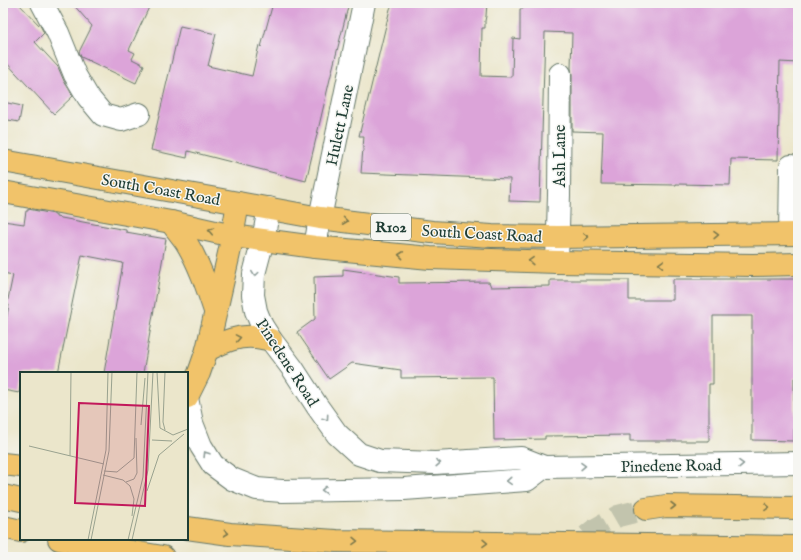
<svg xmlns="http://www.w3.org/2000/svg" width="801" height="560" font-family="'IM FELL English',serif">
<rect width="100%" height="100%" fill="#f6f6f2"/>
<filter id="ink" filterUnits="userSpaceOnUse"><feTurbulence type="fractalNoise" baseFrequency=".025" numOctaves="2"/><feDisplacementMap in="SourceGraphic" scale="8" xChannelSelector="R" yChannelSelector="G"/><feConvolveMatrix kernelMatrix="1 2 1 2 8 2 1 2 1" color-interpolation-filters="sRGB"/></filter>
<filter id="wash" filterUnits="userSpaceOnUse"><feTurbulence type="fractalNoise" baseFrequency=".012" numOctaves="4" result="noise"/><feDisplacementMap in="SourceGraphic" scale="16" xChannelSelector="R" yChannelSelector="G"/><feGaussianBlur stdDeviation="0.9" result="paint"/><feColorMatrix in="noise" values="0 0 0 0 0 0 0 0 0 0 0 0 0 0 0 0 0 1.4 0 .05"/><feComposite in="paint" operator="in"/></filter>
<g filter="url(#wash)">
<rect width="100%" height="100%" fill="#ebe6cb"/>
<g id="blocks">
<g fill="#dca4d9">
<polygon points="3,3 18,3 41,27 44,33 35,42 58,67 64,81 73,96 54,114 3,59"/>
<polygon points="72,3 151,3 129,50 135,53 132,59 144,65 136,83 81,57 79,52 92,26"/>
<polygon points="273,3 349,3 330,79 306,181 188,151 187,158 151,150 180,26 216,34 208,66 252,76 259,45 261,47"/>
<polygon points="393,3 487,3 486,16 485,21 485,28 482,28 481,76 512,77 513,38 520,39 520,9 523,9 524,3 798,3 798,63 780,62 778,160 731,159 730,185 676,184 676,185 601,184 603,132 572,131 572,74 571,68 572,33 545,32 540,202 509,201 510,179 361,173 364,136 359,136 390,9"/>
<polygon points="3,102 22,106 19,122 3,119"/>
<polygon points="28,209 54,214 54,215 56,215 56,217 126,230 126,232 166,239 143,373 104,373 123,263 82,255 58,373 21,373 21,383 19,393 3,390 3,336 9,305 7,304 13,275 3,273 3,221 24,224 26,211 28,211"/>
<polygon points="343,269 399,277 399,283 489,282 491,287 550,286 550,280 629,280 629,300 673,300 673,279 795,279 795,282 798,282 798,378 794,378 794,441 752,440 752,316 713,316 713,384 709,384 709,441 630,441 630,435 545,436 545,439 494,440 493,377 401,378 401,370 352,363 329,379 297,332 315,319 314,277 343,276"/>
</g>
</g>
</g>
<g filter="url(#ink)">
<use href="#blocks" fill-opacity="0" stroke="#667869" stroke-width="1"/>
<g fill="none" stroke-linecap="round" stroke-linejoin="round">
<polyline stroke="#c2c4ad" stroke-width="22" stroke-dasharray="22 11" stroke-linecap="butt" points="561,557 594,530 618,516 646,509"/>
<g stroke="#667869" stroke-width="24">
<g id="minor">
<polyline points="42,3 58,33 75,75 88,97 103,115 121,120 139,114"/>
<polyline points="269,208 263,240 254,274 253,295 256,311 262,326 271,340 293,369 317,406 337,434 359,454 380,461 435,463 521,458 544,467 798,463"/>
<polyline points="790,234 791,166"/>
<polyline points="315,247 320,218 364,3"/>
<polyline points="557,262 559,195 560,74"/>
<polyline points="187,398 192,423 201,446 213,465 232,479 257,489 282,491 404,489 527,480 544,467"/>
</g>
</g>
<g stroke="#667869" stroke-width="24">
<g id="highway">
<polyline points="3,161 211,198 320,218 432,232 492,236 558,237 798,234"/>
<polyline points="3,192 171,222 233,236 315,247 430,258 557,262 694,264 752,265 798,264"/>
<path d="M171,222c5,7 10,13 15,20 13,21 21,45 29,69"/>
<path d="M207,350c15,-7 30,-15 48,-13 5,0 11,2 16,3"/>
<polyline points="187,397 199,373 207,350 230,249 238,203"/>
<polyline points="3,464 21,466"/>
<polyline points="3,496 21,500"/>
<polyline points="646,509 666,506 798,508"/>
<polyline points="3,527 21,531"/>
<polyline points="187,528 230,534 336,541 798,547"/>
<polyline points="59,539 84,544 163,557"/>
</g>
</g>
<use href="#minor" stroke="#fff" stroke-width="22"/>
<use href="#highway" stroke="#f1c36a" stroke-width="22"/>
</g>
<defs><path id="oneway-chevron" d="M-2-3.5L2.5 0L-2 3.5" fill="none" stroke-width="1.6" stroke-linecap="round" stroke-linejoin="round"/></defs>
<g stroke="#7d794c">
<use href="#oneway-chevron" transform="translate(345 221) rotate(8)"/>
<use href="#oneway-chevron" transform="translate(211 231) rotate(-168)"/>
<use href="#oneway-chevron" transform="translate(716 235) rotate(-1)"/>
<use href="#oneway-chevron" transform="translate(586 237) rotate(-1)"/>
<use href="#oneway-chevron" transform="translate(401 255) rotate(-174)"/>
<use href="#oneway-chevron" transform="translate(531 261) rotate(-178)"/>
<use href="#oneway-chevron" transform="translate(661 264) rotate(-179)"/>
<use href="#oneway-chevron" transform="translate(238 338) rotate(-10)"/>
<use href="#oneway-chevron" transform="translate(673 506)"/>
<use href="#oneway-chevron" transform="translate(767 507) rotate(1)"/>
<use href="#oneway-chevron" transform="translate(226 533) rotate(6)"/>
<use href="#oneway-chevron" transform="translate(355 541) rotate(1)"/>
<use href="#oneway-chevron" transform="translate(485 543) rotate(1)"/>
</g>
<g stroke="#8f9e9a">
<use href="#oneway-chevron" transform="translate(255 274) rotate(98)"/>
<use href="#oneway-chevron" transform="translate(326 418) rotate(55)"/>
<use href="#oneway-chevron" transform="translate(206 454) rotate(-122)"/>
<use href="#oneway-chevron" transform="translate(438 463) rotate(-2)"/>
<use href="#oneway-chevron" transform="translate(741 464) rotate(-1)"/>
<use href="#oneway-chevron" transform="translate(583 466) rotate(-1)"/>
<use href="#oneway-chevron" transform="translate(509 481) rotate(176)"/>
<use href="#oneway-chevron" transform="translate(324 490) rotate(179)"/>
</g>
</g>
<g text-anchor="middle" stroke-width="3" stroke-linejoin="round" paint-order="stroke">
<rect fill="#f6f6f2" stroke="#60746d" stroke-width="1" x="371" y="214" width="40" height="26" rx="3"/>
<g font-size="15" font-weight="bold" fill="#1f3d34">
<text x="391" y="232">R102</text>
</g>
<g font-size="16" fill="#1f3d34" stroke="#f6f6f2">
<text transform="translate(339 125) rotate(-78)" y="6">Hulett Lane</text>
<text transform="translate(559 156) rotate(-90)" y="6">Ash Lane</text>
<text transform="translate(161 189) rotate(10)" y="6">South Coast Road</text>
<text transform="translate(482 233) rotate(3)" y="6">South Coast Road</text>
<text transform="translate(288 362) rotate(57)" y="6">Pinedene Road</text>
<text transform="translate(671 465) rotate(-1)" y="6">Pinedene Road</text>
</g>
</g>
<g transform="translate(20 372)">
<rect width="168" height="168" fill="#ebe6cb"/>
<path fill="none" stroke="#99a28f" stroke-width="1" d="M137,0l3,56 13,7 15,-6M121,53l4,-47M145,58l-2,-8 2,-50M132,68l20,1M9,74l75,18M50,84l1,-84M84,99l13,1 17,-14 3,-86M83,103l20,5 7,6 4,13 -2,17M106,110l8,-3 3,-6 -1,-35M127,119l12,-36 25,-21M68,168l18,-90 2,-78M71,168l18,-89 3,-79M108,168l15,-63 5,-105M112,168l16,-70 5,-98"/>
<path fill="#c2185b" fill-opacity="0.15" stroke="#c2185b" stroke-width="2" d="M59,31l70,3 -4,100 -70,-3z"/>
<rect width="168" height="168" fill="none" stroke="#1f3d34" stroke-width="2"/>
</g>
<rect width="801" height="560" fill="none" stroke="#f6f6f2" stroke-width="16"/>
</svg>
